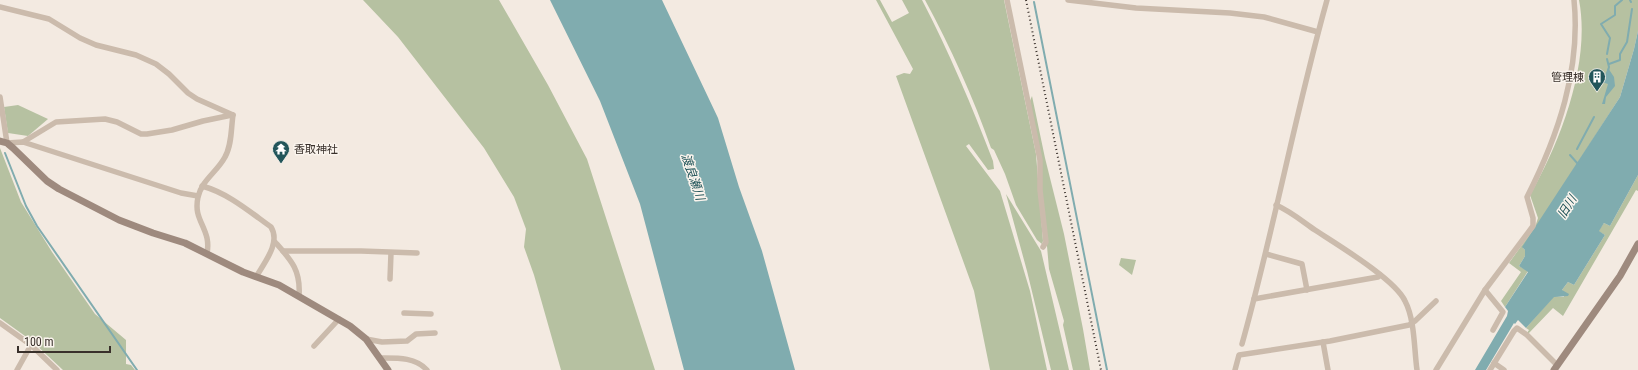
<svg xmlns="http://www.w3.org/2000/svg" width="1638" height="370" font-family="'Roboto Condensed','Noto Sans JP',sans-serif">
<rect width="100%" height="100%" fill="#f3eae1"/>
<g fill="#b6c1a1">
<polygon points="363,0 499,0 548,85 587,159 655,370 561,370 534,275 524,247 526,229 514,197 484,148 398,37"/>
<path d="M876,0h4l12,22 17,-9 -7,-13h20c27,52 50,106 71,161l1,8 -6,1 -19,-26 -3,2 34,45 30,100 17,79h-57l-16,-79 -78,-215 8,-3 6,1 3,-5z"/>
<path d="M925,0h79l32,154 7,87 -1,3 -5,-4 -21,-35 -11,-31 -11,-24 -3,-2c-18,-51 -40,-100 -66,-148z"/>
<path d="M1579,0h59v31l-4,18 -14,48 -97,151 2,2v6l-6,10 9,5 -23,36 -4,-6 20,-29 -12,-9 26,-36 3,-9 -8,-23c31,-54 61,-133 49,-195z"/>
<polygon points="1032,96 1045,158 1064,234 1083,329 1090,370 1073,370 1063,325 1064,321 1049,269 1043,200 1030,101"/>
<polygon points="18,105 48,119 28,136 8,133 4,107"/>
<polygon points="0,148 21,202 52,252 95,314 126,340 126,364 131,365 135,370 63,370 32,341 0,318"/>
<polygon points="1638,175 1638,191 1636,190 1563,316 1553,308 1528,334 1527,333 1529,330 1526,328 1554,296 1564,297 1562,290 1568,282 1574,285 1605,235 1598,231 1604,223 1610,226"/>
<polygon points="1006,194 1041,251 1069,370 1051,370 1027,271"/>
<polygon points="1121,258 1136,260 1132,275 1119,265"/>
</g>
<g fill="#80acaf">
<polygon points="550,0 662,0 718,118 739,187 762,251 795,370 684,370 640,204 600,101"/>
<polygon points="1638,31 1638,175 1610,226 1604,223 1599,231 1605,235 1574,285 1568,282 1562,290 1569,294 1568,296 1554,297 1526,328 1518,320 1515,324 1514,323 1486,370 1475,370 1507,316 1508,311 1505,307 1528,272 1519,266 1525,256 1525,250 1522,247 1620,97 1634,49"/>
<polygon points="1608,68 1614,77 1615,86 1606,97 1605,104 1602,104 1608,84 1602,82"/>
</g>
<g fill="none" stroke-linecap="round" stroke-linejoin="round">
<g stroke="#80acaf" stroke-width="2">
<polyline points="1630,0 1631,2"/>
<polyline points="1034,2 1107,370"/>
<polyline points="1607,54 1610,38 1601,24 1615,15 1615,6 1622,0"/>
<polyline points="1607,59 1609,67 1608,71"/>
<polyline points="1609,64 1620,60 1620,54 1627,42 1632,9"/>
<polyline points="1577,149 1594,117"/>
<polyline points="5,153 26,206 37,226 137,370"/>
<polyline points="1570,155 1578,164"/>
</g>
<g stroke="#cbbbac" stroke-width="5.5">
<polyline points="1007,0 1040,160 1040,190 1046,242 1043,247"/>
<polyline points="1068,0 1136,8 1230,13 1264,17 1318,32"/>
<polyline points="0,7 49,19 80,38 96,45 136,55 156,64 169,74 188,93 197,99 233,115"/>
<polyline points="0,97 7,143 23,142 181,193 198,196"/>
<polyline points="23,142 56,122 105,119 117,122 141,134 147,134 172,130 203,121 232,115"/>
<path d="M202,186c26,7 48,26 69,41 10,16 -7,36 -15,50"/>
<path d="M1276,205c14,6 26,16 39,25 21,14 80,49 90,71 10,19 9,48 12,69"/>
<path d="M275,242c16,18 26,28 24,54"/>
<polyline points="283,251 361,251 417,253"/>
<path d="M207,253c1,-5 1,-10 0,-15 -4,-16 -13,-22 -9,-41 4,-17 19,-25 27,-40 7,-12 6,-29 8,-42"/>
<polyline points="1266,254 1302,264 1307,290"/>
<polyline points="390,279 391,253"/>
<polyline points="1485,290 1503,312 1493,330"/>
<polyline points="1254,299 1378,277 1380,275"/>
<polyline points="404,313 431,314"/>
<polyline points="0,323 31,345 17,370"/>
<polyline points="366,339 382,342 407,341 416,334 435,333"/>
<polyline points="1323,342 1328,370"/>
<path d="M1242,344c32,-114 53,-230 85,-344"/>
<polyline points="31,345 57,370"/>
<polyline points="314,346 339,319"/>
<path d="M380,358c17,0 35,-1 47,12"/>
<polyline points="1494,363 1504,370"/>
<polyline points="1235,370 1239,355 1330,341 1409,325 1415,321 1436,301"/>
<path d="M1436,370l49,-80 48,-64v-8l-6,-21c31,-61 54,-128 47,-197"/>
<polyline points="1490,370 1514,331 1517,328 1527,335 1557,365"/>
</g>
<g stroke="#9e8a7e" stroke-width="7">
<polyline points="0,141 7,143 13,148 47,181 59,189 119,220 153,233 185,243 243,272 279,285 350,326 366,339 388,370"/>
<polyline points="1554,370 1620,276 1638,244"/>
</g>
<polyline stroke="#39302b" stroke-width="2" stroke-dasharray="1 3" stroke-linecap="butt" points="1026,0 1101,370"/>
</g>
<defs>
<g id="building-pin" transform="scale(0.9)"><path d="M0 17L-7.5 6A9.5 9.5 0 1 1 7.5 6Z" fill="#22555a" stroke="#faf4ed"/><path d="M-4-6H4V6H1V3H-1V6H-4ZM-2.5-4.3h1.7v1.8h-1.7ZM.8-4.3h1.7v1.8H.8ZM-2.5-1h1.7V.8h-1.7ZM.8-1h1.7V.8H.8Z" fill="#fff"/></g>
<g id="temple-pin" transform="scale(0.9)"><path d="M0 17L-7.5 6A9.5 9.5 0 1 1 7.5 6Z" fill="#22555a" stroke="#faf4ed"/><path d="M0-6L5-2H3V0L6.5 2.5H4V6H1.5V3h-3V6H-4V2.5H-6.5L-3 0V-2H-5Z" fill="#fff"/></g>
</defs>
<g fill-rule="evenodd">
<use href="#building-pin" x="1597" y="77"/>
<use href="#temple-pin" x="281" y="149"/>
</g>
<g text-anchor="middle" stroke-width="3" stroke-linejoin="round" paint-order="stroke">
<g font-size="11" fill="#39302b" stroke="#faf4ed" text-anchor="end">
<text x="1584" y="81">管理棟</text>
<text x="294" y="153" text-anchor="start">香取神社</text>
</g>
<g font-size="12" font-style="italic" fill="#22555a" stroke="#faf4ed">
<text transform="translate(693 177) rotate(71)" y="4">渡良瀬川</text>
<text transform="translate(1567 207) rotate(-58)" y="4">旧川</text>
</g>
</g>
<path d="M18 346v6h92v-6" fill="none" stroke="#39302b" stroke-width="2"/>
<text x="24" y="346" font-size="12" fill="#39302b" stroke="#faf4ed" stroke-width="3" paint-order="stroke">100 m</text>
</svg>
